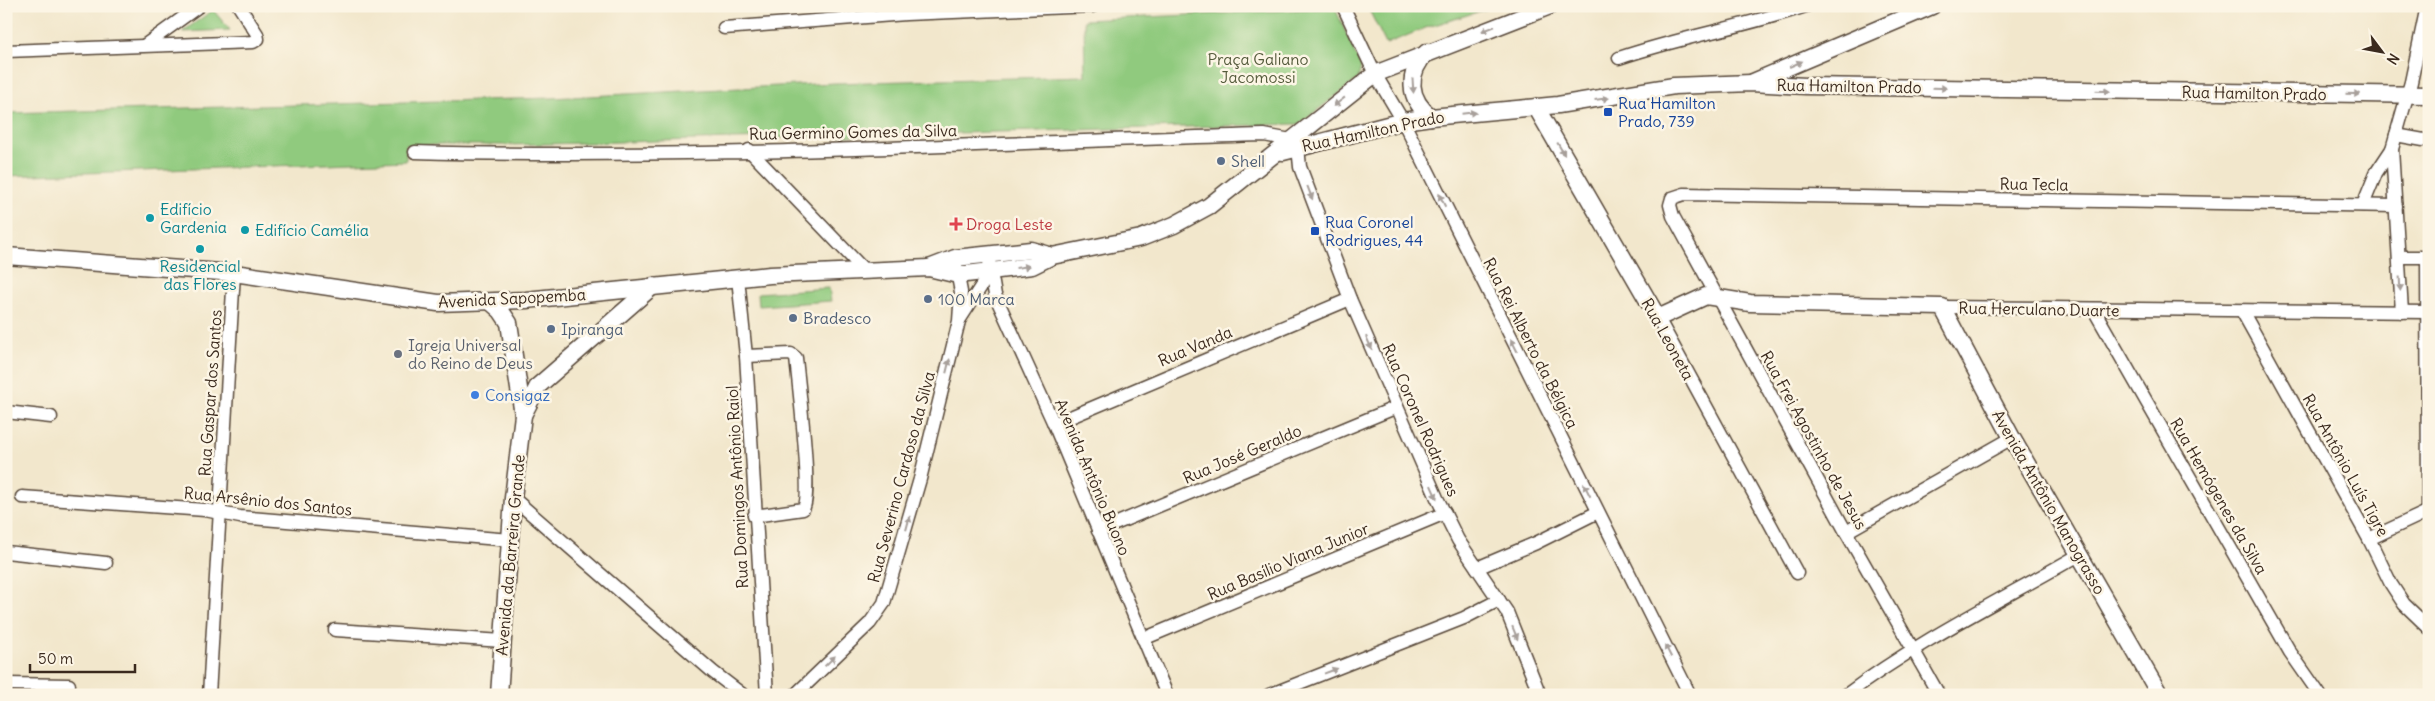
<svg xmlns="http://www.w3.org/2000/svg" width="2435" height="701" font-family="Delius,sans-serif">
<rect width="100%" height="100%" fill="#fcf5e5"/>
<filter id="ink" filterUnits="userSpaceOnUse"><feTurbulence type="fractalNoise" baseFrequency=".02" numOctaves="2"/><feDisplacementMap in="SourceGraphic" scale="10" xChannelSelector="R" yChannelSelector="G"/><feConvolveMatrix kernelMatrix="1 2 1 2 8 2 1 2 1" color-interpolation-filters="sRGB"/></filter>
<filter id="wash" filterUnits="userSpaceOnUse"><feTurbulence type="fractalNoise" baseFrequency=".0096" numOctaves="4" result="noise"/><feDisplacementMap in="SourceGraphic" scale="20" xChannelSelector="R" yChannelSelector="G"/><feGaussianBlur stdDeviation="1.12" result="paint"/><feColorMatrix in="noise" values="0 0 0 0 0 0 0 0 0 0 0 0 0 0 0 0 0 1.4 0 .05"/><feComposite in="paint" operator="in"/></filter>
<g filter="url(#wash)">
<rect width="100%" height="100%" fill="#f2e7cc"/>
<g fill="#90ca7e" stroke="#667a4e">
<polygon points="1367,6 1497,6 1428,27 1386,44"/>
<polygon points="1335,8 1361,67 1358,79 1299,124 508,145 406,145 406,161 6,176 6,113 551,98 835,83 1085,76 1084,20"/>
<polygon points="213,10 230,30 182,32"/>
<polygon points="829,288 831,301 759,306 758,293"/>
</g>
</g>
<g filter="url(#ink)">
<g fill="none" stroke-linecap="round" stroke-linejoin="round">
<g stroke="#564638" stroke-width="15">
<g id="street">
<polyline points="1343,6 1375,74 1403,121 1690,695"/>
<polyline points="724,28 906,14 1093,6"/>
<polyline points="145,45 199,6"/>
<polyline points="6,51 253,42 258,39 257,34 239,6"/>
<path d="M1619,58c61,-21 125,-31 187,-52"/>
<polyline points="2396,135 2429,141"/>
<polyline points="1298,147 1300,167 1350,299 1437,498 1458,540 1507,612 1540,695"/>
<polyline points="749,150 865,271"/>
<path d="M415,152c283,8 566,-9 849,-17l27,5"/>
<polyline points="2363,205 2376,173 2392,149"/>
<polyline points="988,255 995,295 1054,424 1167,695"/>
<polyline points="2399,257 2429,257"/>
<polyline points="2427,257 2428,511"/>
<polyline points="738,278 746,356 767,695"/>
<polyline points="1942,307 2427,312"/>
<polyline points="2094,310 2290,652 2320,695"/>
<polyline points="2242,311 2369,539 2391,584 2404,604 2429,628"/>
<polyline points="2402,312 2392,149 2411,82 2427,6"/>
<polyline points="1658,318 1797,573"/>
<polyline points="960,319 991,271"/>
<path d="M746,356l45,-2 5,4c2,22 17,140 7,151l-49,7"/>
<polyline points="6,412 51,417"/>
<polyline points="1054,424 1350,299"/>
<polyline points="22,497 205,510 240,517 510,540"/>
<polyline points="513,498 713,672 743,695"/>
<polyline points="1098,531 1397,407"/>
<polyline points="1846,532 2012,438"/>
<polyline points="2369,539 2429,511"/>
<polyline points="6,552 106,563"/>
<polyline points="1477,568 1536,543 1598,512"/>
<polyline points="335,630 503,641"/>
<polyline points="1143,639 1445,513"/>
<polyline points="6,684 69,685"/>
<polyline points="209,695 234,273"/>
<polyline points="795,695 870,623 884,603 920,479 959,321 961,292 956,266"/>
<polyline points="1269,695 1464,618 1499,600"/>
<path d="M1846,695c72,-54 155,-95 233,-140"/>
<polyline points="1939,695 1846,532 1673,216 1670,205 1672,198 1684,194 2396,206"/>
</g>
</g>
<g stroke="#564638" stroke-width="19">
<g id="secondary">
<path d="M1427,52c-21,22 -19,47 4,65"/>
<polyline points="1753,82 1932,6"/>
<polyline points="1536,107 1658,318 1706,296 1750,303 1942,307 2012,438 2160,695"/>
<polyline points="1283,152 1403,121 1431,117 1558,105 1674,86 1751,83 1806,86 2429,95"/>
<polyline points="6,256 234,273 438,303 526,300 770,275 929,268 958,275 1032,266 1052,256 1141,238 1174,225 1209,206 1375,74 1550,6"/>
<polyline points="929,268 955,258 1031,250 1052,256"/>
<polyline points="491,302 501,311 509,323 523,415 513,498 499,695"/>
<polyline points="523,415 538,386 653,286"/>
</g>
</g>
<use href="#street" stroke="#fff" stroke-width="12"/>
<use href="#secondary" stroke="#fff" stroke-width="16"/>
</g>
<defs><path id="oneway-solid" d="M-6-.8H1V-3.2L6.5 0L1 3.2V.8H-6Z" transform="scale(1.25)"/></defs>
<g fill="#a79f9a">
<use href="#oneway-solid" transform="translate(1488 29) rotate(159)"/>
<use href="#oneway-solid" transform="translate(1796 64) rotate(-24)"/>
<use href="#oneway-solid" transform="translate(1413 86) rotate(86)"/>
<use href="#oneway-solid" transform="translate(1940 88) rotate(1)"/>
<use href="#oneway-solid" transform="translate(2103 91) rotate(1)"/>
<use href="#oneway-solid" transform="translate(2353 94) rotate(1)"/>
<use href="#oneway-solid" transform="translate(1602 99) rotate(-7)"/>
<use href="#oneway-solid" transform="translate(1339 102) rotate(142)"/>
<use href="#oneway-solid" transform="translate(1469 113) rotate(-6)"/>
<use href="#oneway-solid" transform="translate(1561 149) rotate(60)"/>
<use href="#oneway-solid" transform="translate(1310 193) rotate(69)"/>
<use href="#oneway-solid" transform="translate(1442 200) rotate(-116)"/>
<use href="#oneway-solid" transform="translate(1023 267) rotate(-7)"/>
<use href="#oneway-solid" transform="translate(2400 284) rotate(87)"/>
<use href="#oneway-solid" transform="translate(1369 343) rotate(66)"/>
<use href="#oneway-solid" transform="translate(1514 345) rotate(-117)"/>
<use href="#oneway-solid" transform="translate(948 366) rotate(-76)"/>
<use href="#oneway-solid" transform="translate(1587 490) rotate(-117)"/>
<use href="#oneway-solid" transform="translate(1434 492) rotate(66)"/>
<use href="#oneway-solid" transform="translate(908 523) rotate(-75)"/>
<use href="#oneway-solid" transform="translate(1515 633) rotate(68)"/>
<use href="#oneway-solid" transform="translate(1668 651) rotate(-117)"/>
<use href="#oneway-solid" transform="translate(830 661) rotate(-44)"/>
<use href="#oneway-solid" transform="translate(1331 671) rotate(-21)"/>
</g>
</g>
<g fill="#1a4fb4" stroke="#fcf5e5" stroke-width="2">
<rect x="1603" y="107" width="10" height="10" rx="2.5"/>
<rect x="1310" y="226" width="10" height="10" rx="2.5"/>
</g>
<g fill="#5c6f8a" stroke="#fcf5e5" stroke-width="2">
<circle cx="1221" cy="161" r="5"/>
<circle cx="928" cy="299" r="5"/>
<circle cx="793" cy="318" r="5"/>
<circle cx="551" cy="329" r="5"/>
</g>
<g fill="#0f9aa8" stroke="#fcf5e5" stroke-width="2">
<circle cx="150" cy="218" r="5"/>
<circle cx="245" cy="230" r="5"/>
<circle cx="200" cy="249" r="5"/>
</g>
<path fill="#e0444e" stroke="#fcf5e5" stroke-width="2" d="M953.5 216.5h5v5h5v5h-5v5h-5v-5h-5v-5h5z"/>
<circle fill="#6b7280" stroke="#fcf5e5" stroke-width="2" cx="398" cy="354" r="5"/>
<circle fill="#3f7fe0" stroke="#fcf5e5" stroke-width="2" cx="475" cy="395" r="5"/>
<g text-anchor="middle" stroke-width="5" stroke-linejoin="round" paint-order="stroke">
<g font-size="16" fill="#545a3b" stroke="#fcf5e5">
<text x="1258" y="65">Praça Galiano<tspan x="1258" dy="18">Jacomossi</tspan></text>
</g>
<g font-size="16" fill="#3b2a1e" stroke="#fcf5e5">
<text transform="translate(1849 86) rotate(1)" y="6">Rua Hamilton Prado</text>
<text transform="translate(2254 93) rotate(1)" y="6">Rua Hamilton Prado</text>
<text transform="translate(1373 131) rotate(-12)" y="6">Rua Hamilton Prado</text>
<text transform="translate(853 132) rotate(-1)" y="6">Rua Germino Gomes da Silva</text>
<text transform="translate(2034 184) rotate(1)" y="6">Rua Tecla</text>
<text transform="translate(512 298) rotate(-3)" y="6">Avenida Sapopemba</text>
<text transform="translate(2039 309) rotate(1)" y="6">Rua Herculano Duarte</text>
<text transform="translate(1668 339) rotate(61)" y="6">Rua Leoneta</text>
<text transform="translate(1531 343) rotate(63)" y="6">Rua Rei Alberto da Bélgica</text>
<text transform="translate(1195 346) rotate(-23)" y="6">Rua Vanda</text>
<text transform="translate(210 393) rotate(-86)" y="6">Rua Gaspar dos Santos</text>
<text transform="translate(1421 420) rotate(66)" y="6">Rua Coronel Rodrigues</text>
<text transform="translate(1814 440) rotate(61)" y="6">Rua Frei Agostinho de Jesus</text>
<text transform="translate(1242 454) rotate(-23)" y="6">Rua José Geraldo</text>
<text transform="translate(2346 465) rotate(61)" y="6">Rua Antônio Luís Tigre</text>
<text transform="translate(901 477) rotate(-75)" y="6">Rua Severino Cardoso da Silva</text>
<text transform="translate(1093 477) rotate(67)" y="6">Avenida Antônio Buono</text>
<text transform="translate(737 487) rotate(-93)" y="6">Rua Domingos Antônio Raiol</text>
<text transform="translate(2219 496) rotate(60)" y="6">Rua Hemógenes da Silva</text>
<text transform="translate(268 501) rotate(6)" y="6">Rua Arsênio dos Santos</text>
<text transform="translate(2049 502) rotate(60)" y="6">Avenida Antônio Manograsso</text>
<text transform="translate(510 555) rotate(-85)" y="6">Avenida da Barreira Grande</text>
<text transform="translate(1288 561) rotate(-23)" y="6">Rua Basílio Viana Junior</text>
</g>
<g font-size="16" fill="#164399" stroke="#fcf5e5" text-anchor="start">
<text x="1618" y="109">Rua Hamilton<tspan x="1618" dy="18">Prado, 739</tspan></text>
<text x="1325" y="228">Rua Coronel<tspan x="1325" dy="18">Rodrigues, 44</tspan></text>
</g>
<g font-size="16" fill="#4e5e75" stroke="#fcf5e5" text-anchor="start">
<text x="1231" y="167">Shell</text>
<text x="938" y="305">100 Marca</text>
<text x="803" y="324">Bradesco</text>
<text x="561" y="335">Ipiranga</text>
</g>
<g font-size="16" fill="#0d838f" stroke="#fcf5e5" text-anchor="start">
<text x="160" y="215">Edifício<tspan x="160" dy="18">Gardenia</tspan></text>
<text x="255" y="236">Edifício Camélia</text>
<text x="200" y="272" text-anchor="middle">Residencial<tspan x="200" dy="18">das Flores</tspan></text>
</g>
<g font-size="16" fill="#be3a42" stroke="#fcf5e5" text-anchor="start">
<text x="966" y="230">Droga Leste</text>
</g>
<g font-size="16" fill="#5b616d" stroke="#fcf5e5" text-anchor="start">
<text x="408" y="351">Igreja Universal<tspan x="408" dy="18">do Reino de Deus</tspan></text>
</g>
<g font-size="16" fill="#366cbe" stroke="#fcf5e5" text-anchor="start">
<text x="485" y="401">Consigaz</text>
</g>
</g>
<rect width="2435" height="701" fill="none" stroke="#fcf5e5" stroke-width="25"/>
<g transform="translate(2382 52) rotate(122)" stroke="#fcf5e5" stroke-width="4" paint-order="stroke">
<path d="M0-4L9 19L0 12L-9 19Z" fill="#3b2a1e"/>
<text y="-8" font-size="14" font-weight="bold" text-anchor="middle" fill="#3b2a1e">N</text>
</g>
<path d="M30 664v8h105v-8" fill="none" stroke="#3b2a1e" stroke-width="2.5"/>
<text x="38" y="664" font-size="15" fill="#3b2a1e" stroke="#fcf5e5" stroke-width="4" paint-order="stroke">50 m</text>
</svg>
